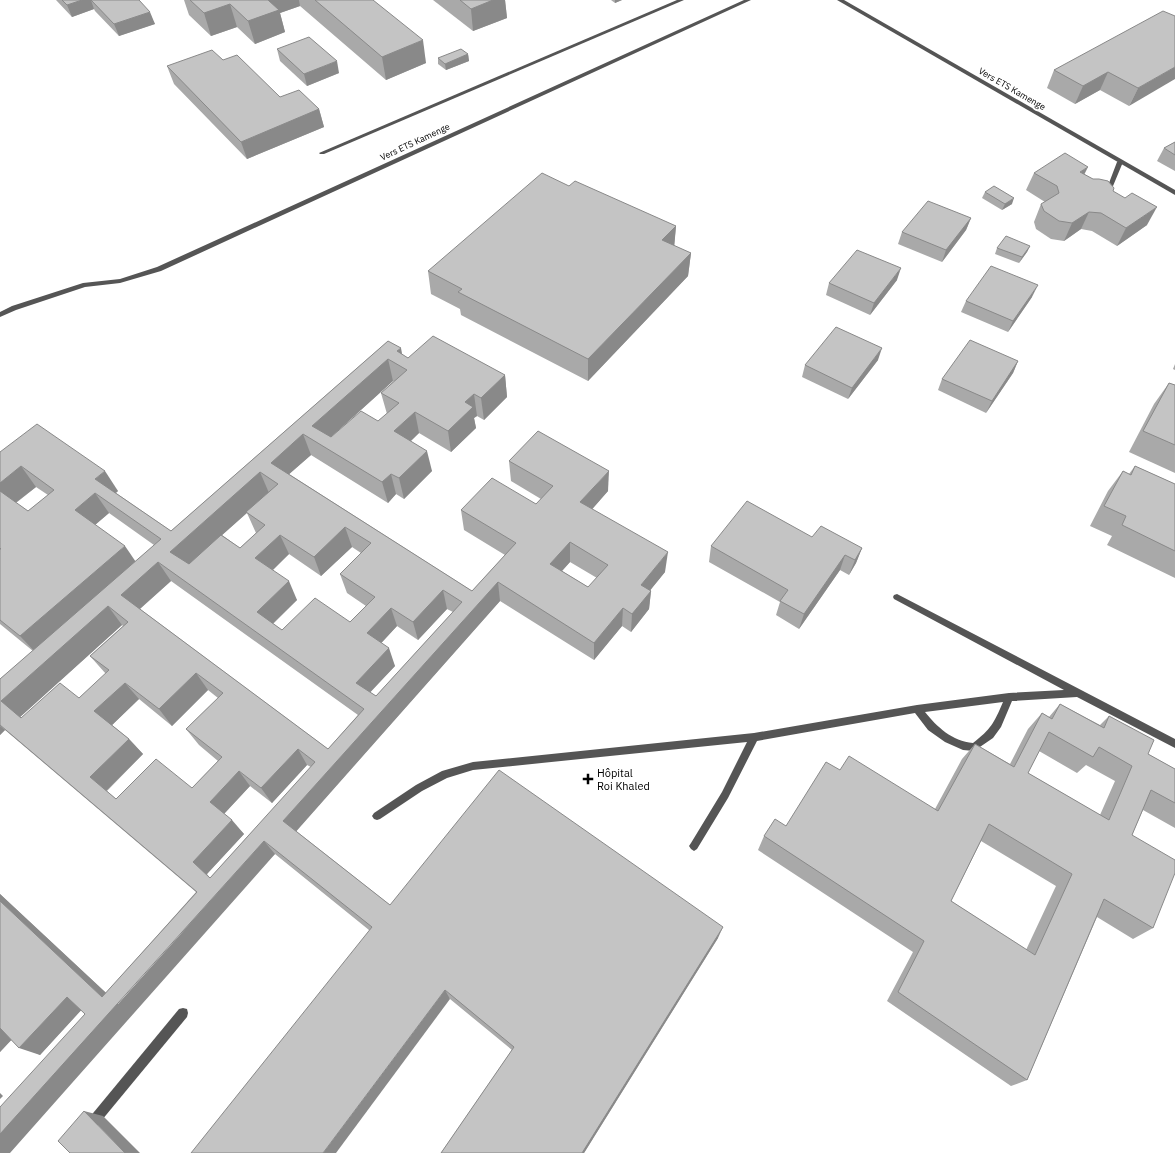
<svg xmlns="http://www.w3.org/2000/svg" width="1175" height="1153" font-family="'IBM Plex Sans',sans-serif">
<rect width="100%" height="100%" fill="#fff"/>
<g fill="none" stroke-linecap="round" stroke-linejoin="round">
<g fill="#555" fill-rule="evenodd">
<polygon points="677,0 684,0 324,154 320,154 319,153"/>
<polygon points="1120,160 1123,162 1113,186 1100,184 1100,182 1109,183 1117,162"/>
<path d="M897,594l278,145v9l-98,-51 -65,4 -11,26 -8,11 -19,13 -11,-1 -18,-8 -17,-12 -13,-17 -158,28 -29,57 -31,51 -3,2 -3,-2 -2,-3 2,-3 31,-51 25,-50 -274,28 -26,8 -25,13 -42,28 -3,1 -3,-1 -2,-3 2,-3 42,-28 26,-14 31,-9 281,-29 163,-28 92,-12 55,-3 -170,-91 -1,-2 1,-2zM1003,702c-9,21 -12,27 -30,41 -21,-2 -36,-16 -48,-31z"/>
<polygon points="183,1008 187,1009 188,1013 187,1017 97,1126 93,1127 89,1126 88,1122 89,1118 179,1009"/>
</g>
<g fill="#555" fill-rule="evenodd">
<polygon points="744,0 751,0 161,271 120,283 85,287 16,310 0,317 0,312 12,306 83,283 120,279 157,267"/>
<polygon points="837,0 844,0 1175,190 1175,195"/>
</g>
</g>
<g fill="#a9a9a9" fill-rule="evenodd">
<polygon points="56,0 139,0 155,24 119,36 95,11 94,9 72,17"/>
<polygon points="184,0 373,0 426,63 386,80 300,6 280,13 285,32 255,44 237,27 211,36 189,15"/>
<polygon points="433,0 505,0 507,18 473,31"/>
<polygon points="611,0 622,0 615,3"/>
<polygon points="1175,16 1129,106 1100,90 1075,104 1047,88 1054,70"/>
<polygon points="277,49 339,73 307,86 280,61"/>
<polygon points="468,54 469,61 446,70 438,64 438,58"/>
<polygon points="223,60 280,97 319,109 324,127 247,159 174,84 167,66"/>
<polygon points="1175,142 1175,171 1157,161 1164,148"/>
<polygon points="1034,173 1084,174 1113,191 1147,225 1117,246 1092,231 1081,229 1064,241 1051,239 1036,229 1034,222 1041,204 1045,202 1026,190"/>
<polygon points="569,186 676,226 674,246 691,253 688,276 588,381 461,315 460,309 431,294 428,271"/>
<polygon points="985,192 1012,204 1002,210 982,198"/>
<polygon points="971,218 966,230 942,262 898,244 902,232"/>
<polygon points="1030,246 1027,252 1019,263 995,254 997,248"/>
<polygon points="897,280 870,315 826,295 829,283"/>
<polygon points="1032,297 1008,332 961,312 966,301"/>
<path d="M388,341l14,14 6,3 97,17 2,22 -23,23 -7,-4 -3,2 2,10 -25,24 -32,-19 -8,8 21,30 -28,28 -8,-5 -8,9 -77,-48 -22,19 183,117 33,-36 -41,-25 -3,-20 75,-6 5,-5 -30,-18 -2,-20 99,30 -16,18 73,63 -15,18 1,1 -2,18 -18,23 -9,-6 -28,34 -94,-59 -204,230 94,74 328,33 -134,215h-143l71,-103 -62,-51 -81,-69 -94,-76 -190,160 -4,-4 -41,45 -29,-15 -11,12v-158l106,99 90,-101 -191,-162 -5,5v-56l33,-28 -33,-27v-172l118,39 -2,2 55,38zM393,381h1l-13,12 6,21 -9,7 -47,16zM36,487l12,8 -20,16 -12,-8zM109,513l45,32 -19,17 -40,-37zM247,513l9,20 -16,15 -18,-13zM352,547l9,6 -21,21 7,19 19,13 -16,16 -68,8 -9,-6 24,-24 -25,-30 17,-16 32,22zM570,562l27,16 -9,9 -26,-16zM171,581l187,134 -30,34 -188,-140zM447,609l6,3 -77,84 -6,-4 25,-26 -14,-23 16,-17 21,14zM122,625l1,1 -33,30 16,18 -27,24 -58,20 -1,-1zM208,690l10,8 -32,31 13,16 19,16 -26,27 -76,11 -9,-8 36,-37 -14,-15 -17,-14 27,-26 33,27zM307,765l4,2 -101,111 -3,-4 37,-40 -20,-20 26,-28 22,17z"/>
<polygon points="878,360 848,399 802,377 805,365"/>
<polygon points="1018,361 1013,373 986,413 938,390 942,379"/>
<polygon points="1175,364 1175,370 1173,369"/>
<polygon points="1169,383 1175,385 1175,473 1129,452 1154,404"/>
<polygon points="1135,466 1175,484 1175,578 1107,545 1112,536 1090,526 1108,491 1123,471 1129,474"/>
<polygon points="812,537 862,548 856,563 849,575 840,570 799,629 776,615 780,602 709,562 711,546"/>
<path d="M1060,704l40,21 9,-9 39,38 27,15v59l-32,-18 -11,25 21,93 -20,11 -36,-22 -70,163 -16,6 -124,-85 26,-49 -155,-102 6,-14 22,-10 54,-56 95,39 27,-50 13,-15 35,20 18,-35 14,-16 7,4zM1039,751l38,22 9,-8 29,16 -15,34 -72,-42zM981,841l75,45 -30,64 -75,-49z"/>
</g>
<g fill="#898989">
<polygon points="82,0 91,0 94,9 72,17 67,5"/>
<polygon points="264,0 299,0 300,6 280,13 285,32 255,44 248,21"/>
<polygon points="493,0 505,0 507,18 473,31 471,9"/>
<polygon points="615,0 622,0 615,3"/>
<polygon points="230,4 237,27 211,36 204,13"/>
<polygon points="150,12 155,24 119,36 114,24"/>
<polygon points="423,40 426,63 386,80 382,57"/>
<polygon points="468,54 469,61 446,70 445,64"/>
<polygon points="337,61 339,73 307,86 304,74"/>
<polygon points="1175,67 1175,79 1129,106 1138,88"/>
<polygon points="1108,72 1100,90 1075,104 1083,86"/>
<polygon points="319,109 324,127 247,159 241,142"/>
<polygon points="1088,167 1079,185 1080,172"/>
<polygon points="1014,198 1012,204 1002,210 1005,204"/>
<polygon points="1157,207 1147,225 1117,246 1126,228"/>
<polygon points="1089,212 1081,229 1064,241 1072,223"/>
<polygon points="971,218 966,230 942,262 946,250"/>
<polygon points="676,226 674,249 662,240"/>
<polygon points="1030,246 1027,252 1019,263 1022,257"/>
<polygon points="691,253 688,276 588,381 588,359"/>
<polygon points="901,268 897,280 870,315 874,303"/>
<polygon points="1038,285 1032,297 1008,332 1013,321"/>
<polygon points="401,348 405,369 397,351"/>
<polygon points="882,348 878,360 848,399 852,388"/>
<polygon points="388,359 393,381 322,445 312,426"/>
<polygon points="1018,361 1013,373 986,413 992,401"/>
<polygon points="505,375 507,397 484,420 481,398"/>
<polygon points="474,394 477,416 474,418 476,428 451,452 448,431 465,402"/>
<polygon points="415,412 419,433 399,452 394,431"/>
<polygon points="303,434 311,455 279,483 271,463"/>
<polygon points="427,451 432,471 404,499 399,478"/>
<polygon points="21,466 36,487 10,507 0,494 0,483"/>
<polygon points="105,471 118,491 108,499 95,479"/>
<polygon points="609,471 608,491 581,522 580,502"/>
<polygon points="260,472 269,493 182,571 170,552"/>
<polygon points="391,474 396,494 388,503 382,482"/>
<polygon points="95,493 109,513 89,530 75,510"/>
<polygon points="345,527 352,547 321,576 314,557"/>
<polygon points="280,535 289,554 265,578 255,558"/>
<polygon points="570,542 570,562 551,583 550,564"/>
<polygon points="125,546 138,565 37,654 20,636"/>
<polygon points="862,548 856,563 849,575 855,560"/>
<polygon points="668,552 665,572 640,603 641,585"/>
<polygon points="845,555 840,570 799,629 804,614"/>
<polygon points="158,562 171,581 134,614 121,595"/>
<polygon points="289,581 297,600 266,630 257,612"/>
<polygon points="498,582 500,601 293,835 283,821"/>
<polygon points="443,590 447,609 418,640 413,622"/>
<polygon points="651,591 649,609 631,632 632,614"/>
<polygon points="108,606 122,625 19,718 1,701"/>
<polygon points="391,608 397,626 374,651 367,633"/>
<polygon points="623,608 622,626 594,660 594,643"/>
<polygon points="389,648 395,666 363,700 356,683"/>
<polygon points="196,673 208,690 172,726 159,709"/>
<polygon points="125,683 139,699 110,727 94,711"/>
<polygon points="0,726 5,730 0,735"/>
<polygon points="129,739 143,754 106,791 90,777"/>
<polygon points="298,749 307,765 272,803 261,788"/>
<polygon points="239,771 250,786 222,816 210,802"/>
<polygon points="232,820 244,834 206,875 193,862"/>
<polygon points="264,841 275,854 10,1153 0,1153 0,1134 102,997 0,901 0,894 118,1004"/>
<polygon points="723,927 718,938 584,1153 582,1153"/>
<polygon points="445,990 450,999 336,1153 323,1153"/>
<polygon points="67,997 86,1005 40,1055 19,1048"/>
<polygon points="0,1026 18,1033 0,1052"/>
<polygon points="0,1093 3,1096 0,1099"/>
<polygon points="84,1111 103,1116 140,1153 125,1153"/>
</g>
<g fill="#c4c4c4" stroke="#898989" fill-rule="evenodd">
<polygon points="62,0 82,0 67,5"/>
<polygon points="91,0 139,0 150,12 114,24"/>
<polygon points="190,0 268,0 279,10 248,21 230,4 204,13"/>
<polygon points="315,0 373,0 423,40 382,57"/>
<polygon points="460,0 493,0 471,9"/>
<polygon points="1163,11 1175,16 1175,67 1138,88 1108,72 1083,86 1054,70"/>
<polygon points="309,37 337,61 304,74 277,49"/>
<polygon points="461,49 468,54 445,64 438,58"/>
<polygon points="212,50 223,60 237,55 280,97 299,90 319,109 241,142 167,66"/>
<polygon points="1175,142 1175,155 1164,148"/>
<polygon points="1065,153 1088,167 1080,172 1093,179 1099,179 1108,181 1114,188 1113,191 1125,198 1132,193 1157,207 1126,228 1101,213 1089,212 1072,223 1059,221 1044,211 1041,204 1059,193 1057,186 1034,173"/>
<polygon points="542,173 569,186 575,181 676,226 662,240 691,253 588,359 458,292 462,289 428,271"/>
<polygon points="994,186 1014,198 1005,204 985,192"/>
<polygon points="928,201 971,218 946,250 902,232"/>
<polygon points="1006,236 1030,246 1022,257 997,248"/>
<polygon points="857,250 901,268 874,303 829,283"/>
<polygon points="991,266 1038,285 1013,321 966,301"/>
<polygon points="836,327 882,348 852,388 805,365"/>
<path d="M433,336l72,39 -24,23 -7,-4 -9,8 8,5 -25,24 -33,-19 -21,19 33,20 -28,27 -8,-4 -9,8 -79,-48 -32,29 201,128 44,-48 -55,-33 31,-32 44,26 17,-18 -44,-25 29,-30 71,40 -29,31 88,50 -27,33 10,6 -19,23 -9,-6 -29,35 -96,-61 -215,239 107,84 109,-135 224,157 -141,226h-141l73,-106 -69,-57 -122,163h-132l181,-226 -108,-86 -264,293v-27l85,-93 -18,-17 -48,51 -19,-20v-127l102,96 95,-105 -197,-167v-46l161,-140 -66,-46 -20,17 50,36 -105,90 -20,-16v-71h1l-1,-1v-57l28,20 26,-21 -33,-24 -21,17v-31l37,-28 68,47 -10,8 76,52 217,-190 13,7 -4,3 11,7zM388,359l19,11 -26,23 18,10 -21,18 -17,-10 -30,26 -19,-11zM260,472l18,12 -32,28 19,13 -25,23 -19,-13 -32,29 -19,-12zM345,527l26,16 -31,31 35,23 -25,25 -35,-24 -33,32 -25,-18 32,-31 -34,-23 25,-23 34,22zM570,542l38,23 -20,22 -38,-23zM158,562l206,147 -36,40 -207,-154zM443,590l19,12 -86,94 -20,-13 33,-35 -22,-15 24,-25 22,14zM108,606l20,16 -38,34 19,14 -30,28 -19,-15 -39,35 -20,-17zM196,673l27,20 -37,36 36,28 -30,31 -36,-29 -40,40 -26,-22 39,-38 -35,-28 31,-28 34,26zM298,749l17,13 -105,116 -17,-16 39,-42 -22,-18 29,-31 22,17z"/>
<polygon points="970,340 1018,361 992,401 942,379"/>
<polygon points="1169,383 1175,385 1175,445 1143,431"/>
<polygon points="1135,466 1175,484 1175,551 1122,525 1126,516 1104,506 1123,471 1131,475"/>
<polygon points="747,501 812,537 821,526 862,548 855,560 845,555 804,614 780,601 788,590 711,546"/>
<path d="M1060,704l44,24 5,-12 45,24 -6,14 27,15v34l-24,-13 -19,45 43,25v13l-22,55 -49,-29 -77,181 -129,-88 26,-51 -160,-105 11,-17 11,7 40,-64 14,8 9,-14 89,55 37,-67 39,23 28,-54 10,6zM1049,732l44,25 6,-10 33,19 -23,54 -81,-47zM989,824l83,50 -37,81 -84,-54z"/>
<polygon points="84,1111 125,1153 70,1153 58,1141"/>
</g>
<path fill="#000" stroke="#fff" stroke-width="1.5" d="M586 773h4v4h4v4h-4v4h-4v-4h-4v-4h4z"/>
<g text-anchor="middle" stroke-width="4" stroke-linejoin="round" paint-order="stroke">
<g font-size="9" fill="#000" stroke="#fff">
<text transform="translate(1012 89) rotate(30)" y="3">Vers ETS Kamenge</text>
<text transform="translate(415 142) rotate(-25)" y="3">Vers ETS Kamenge</text>
</g>
<g font-size="11" fill="#000" stroke="#fff" text-anchor="start">
<text x="597" y="777">Hôpital<tspan x="597" dy="13">Roi Khaled</tspan></text>
</g>
</g>
</svg>
